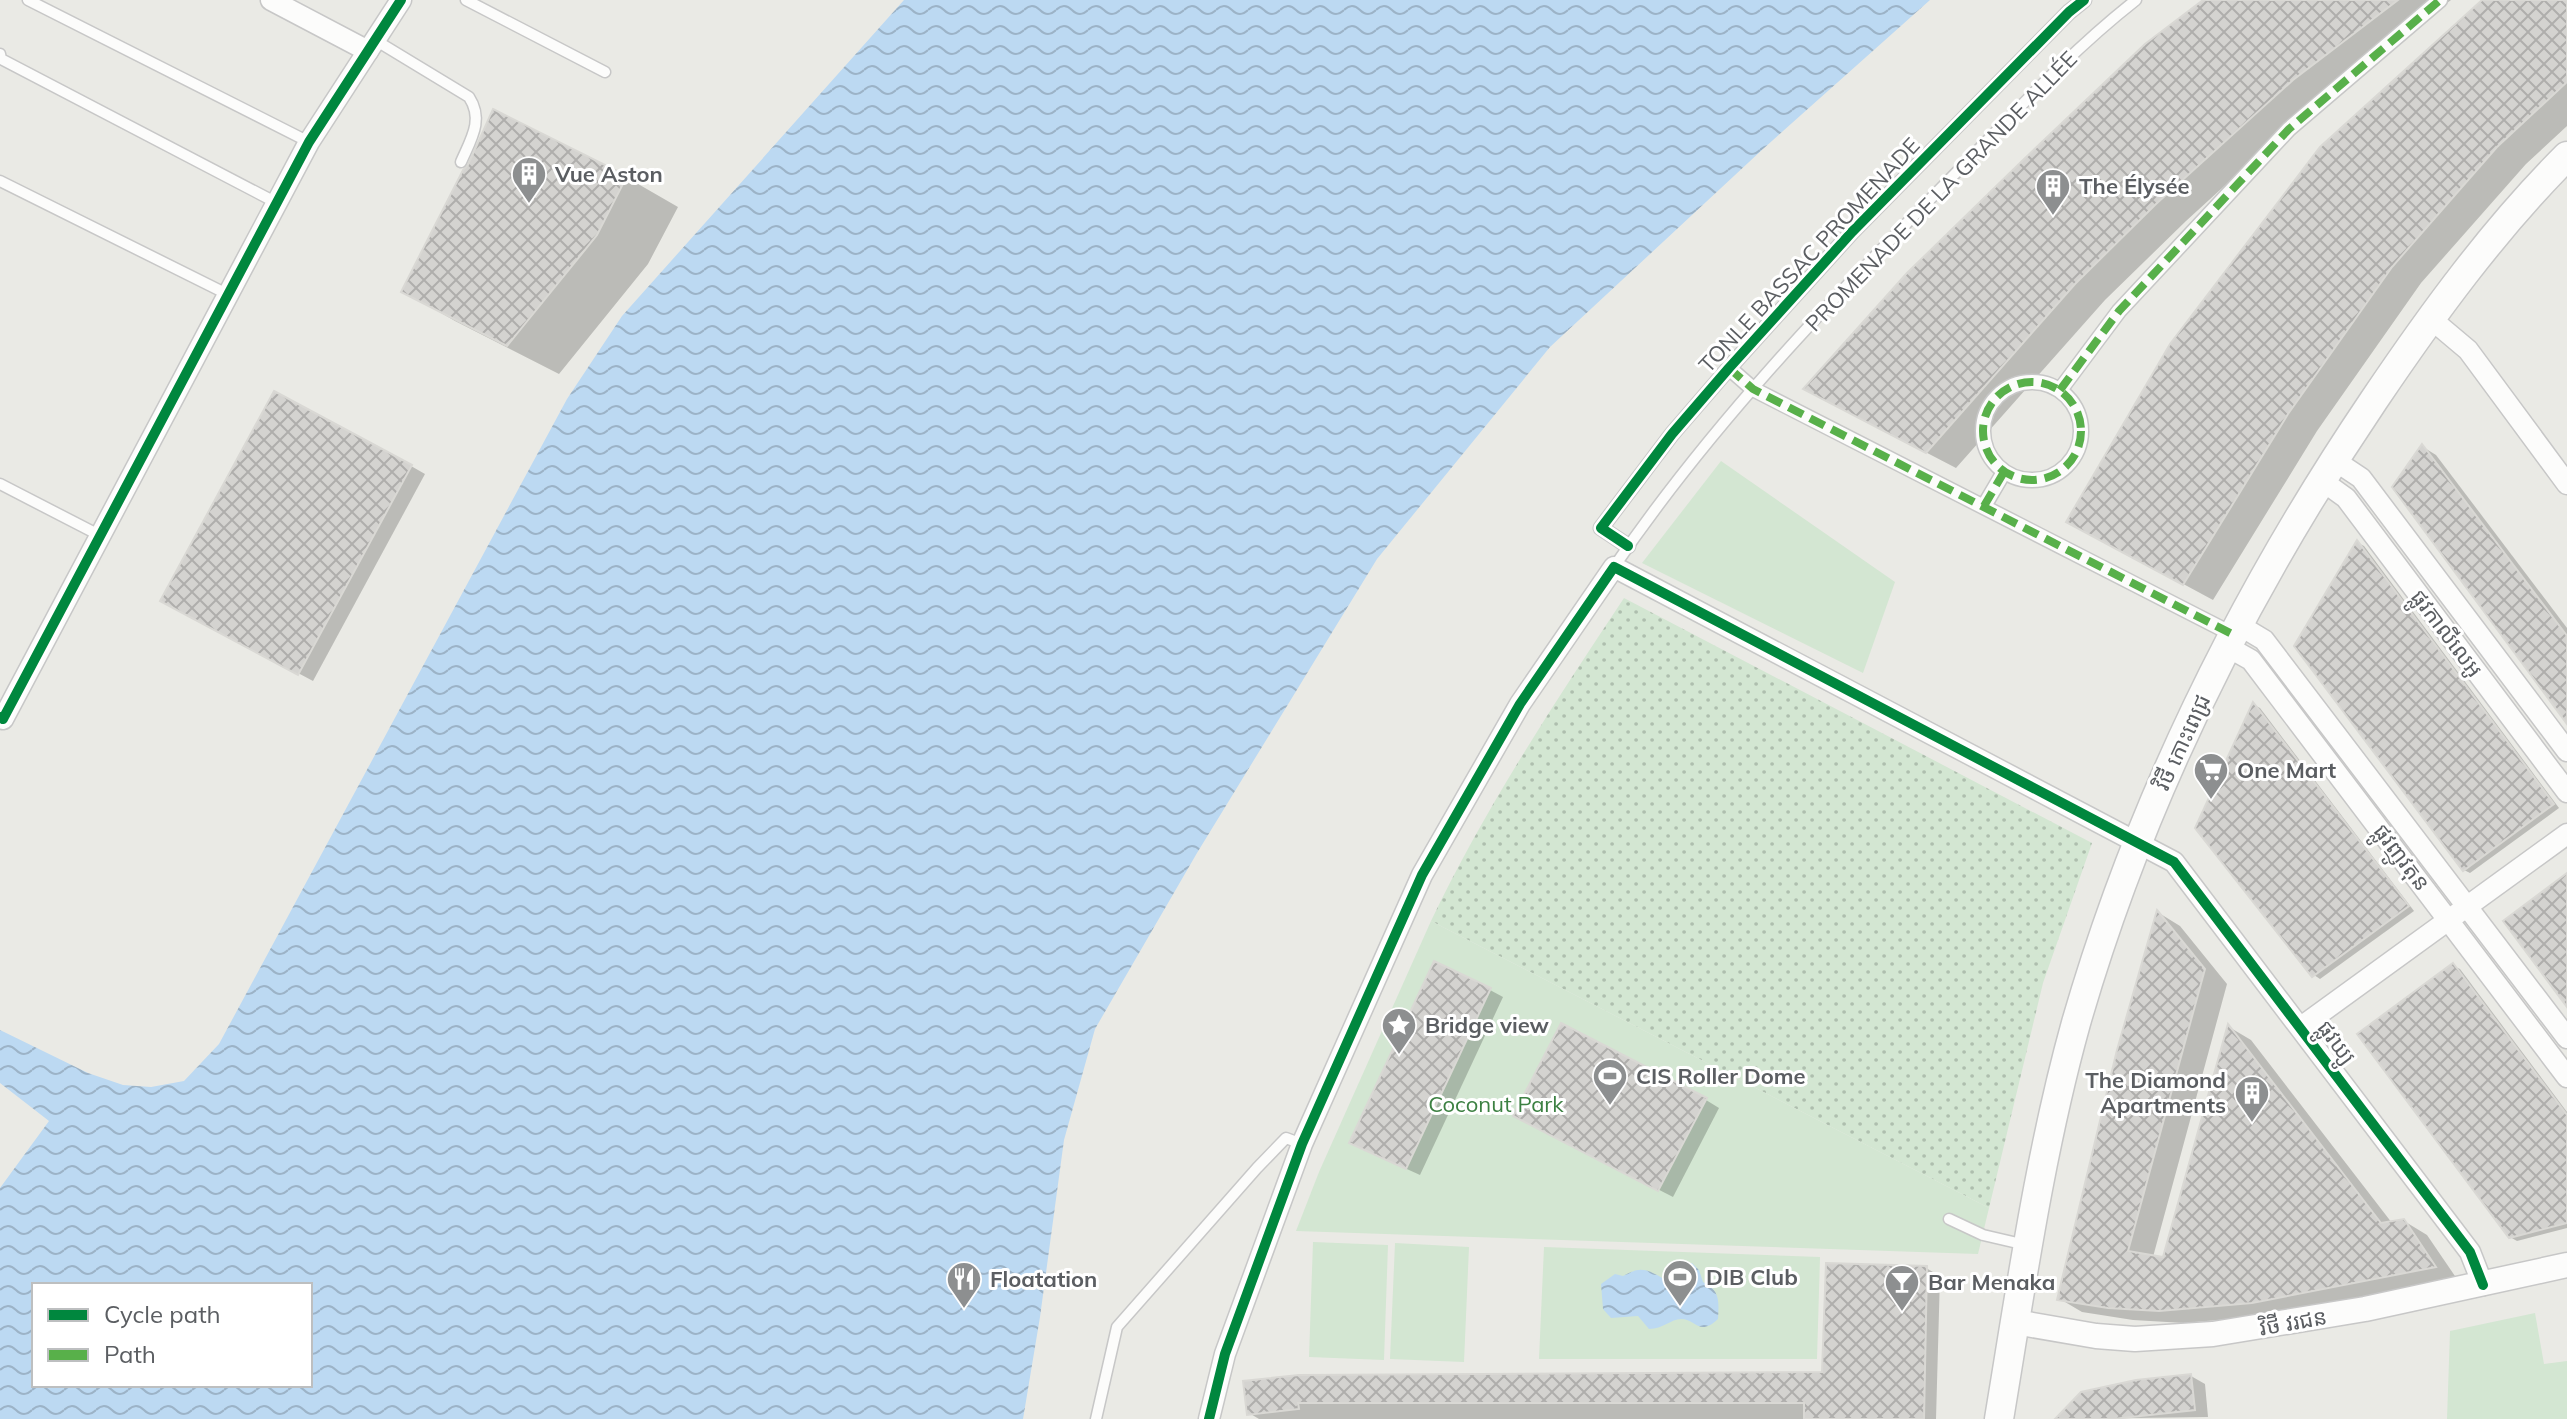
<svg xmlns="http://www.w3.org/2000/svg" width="2567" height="1419" font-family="Mulish,'Noto Sans Khmer',sans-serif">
<defs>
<pattern id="grass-dots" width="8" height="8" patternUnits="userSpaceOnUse" patternTransform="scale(2)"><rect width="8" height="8" fill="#d3e6d2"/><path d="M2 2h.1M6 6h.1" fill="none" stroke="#aebeae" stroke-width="1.8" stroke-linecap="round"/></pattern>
<pattern id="water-waves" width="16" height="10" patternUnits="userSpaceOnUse" patternTransform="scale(2)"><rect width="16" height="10" fill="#bcd9f2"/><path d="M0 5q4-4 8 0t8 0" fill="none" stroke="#9cb3c7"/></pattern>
<pattern id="building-cross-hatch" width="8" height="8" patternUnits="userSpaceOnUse" patternTransform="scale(2)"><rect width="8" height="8" fill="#d4d3d0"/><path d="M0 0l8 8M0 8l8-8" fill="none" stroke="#afaeac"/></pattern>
</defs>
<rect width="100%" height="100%" fill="#eaeae5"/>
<path fill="url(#grass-dots)" d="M1624,598l468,245 -49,140 -54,225 -558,-287c54,-113 124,-219 193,-323z"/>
<g fill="#d3e6d2">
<polygon points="1721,461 1895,582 1863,673 1642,563"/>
<polygon points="1431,921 1989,1208 1978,1254 1296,1231 1319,1172"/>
<polygon points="1313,1242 1388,1245 1384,1360 1309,1357"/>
<polygon points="1395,1243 1469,1247 1464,1362 1390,1359"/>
<polygon points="1544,1247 1820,1257 1817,1359 1539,1359"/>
<polygon points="2535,1313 2544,1364 2567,1361 2567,1419 2447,1419 2450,1331"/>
</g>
<g fill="url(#water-waves)" fill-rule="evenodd">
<path d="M904,0h1026l-167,149 -213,198 -173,212 -180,294 -102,176 -31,111 -24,177 -17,102h-1023v-231l49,-67 -49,-38v-53l88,43 35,12 28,2 33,-6 35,-37 348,-645 55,-83zM34,1285h276v100h-276z"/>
<path d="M1682,1263h10l7,7 4,12c17,8 16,19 15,37 -19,18 -22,0 -37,0 -10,0 -18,10 -32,10l-11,-13 -27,2 -8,-9 -2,-25 14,-10 8,2c17,-10 24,-7 41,3l10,-2z"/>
</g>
<g fill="#0003">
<polygon points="2206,0 2451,0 2322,97 2186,221 2105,300 1956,468 1835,405"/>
<polygon points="2485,0 2567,0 2567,126 2526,164 2421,283 2317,431 2213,600 2098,538"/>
<polygon points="494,112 626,177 678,207 648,264 559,374 455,321 403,291 470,167"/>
<polygon points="2423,447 2436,455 2567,628 2567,720"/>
<polygon points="411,466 425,474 313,681 176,608"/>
<polygon points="2358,543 2364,546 2559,808 2470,873 2464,870"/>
<polygon points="2254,705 2260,708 2414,911 2320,979 2314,975"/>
<polygon points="2159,913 2180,926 2227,984 2153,1257 2165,1259 2229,1027 2251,1040 2392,1223 2404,1221 2427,1235 2457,1279 2276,1315 2184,1323 2133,1320 2082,1312 2060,1299"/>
<polygon points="2453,966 2460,969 2567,1112 2567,1228 2517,1241 2510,1237"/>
<polygon points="1490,990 1503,997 1420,1175 1365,1150"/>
<polygon points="1706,1100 1719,1108 1673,1197 1529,1123"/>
<polygon points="1926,1268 1940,1276 1936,1419 1259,1419 1249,1413 1246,1383 1824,1374"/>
<polygon points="2191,1376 2205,1384 2208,1417 2061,1419"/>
</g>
<g fill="url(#building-cross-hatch)" stroke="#d9d8d4" stroke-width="2">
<polygon points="2203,0 2398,0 2293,80 2156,204 2075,284 1926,453 1803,389 1907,273 2022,161 2145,44"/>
<polygon points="2482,0 2567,0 2567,82 2497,147 2392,267 2288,414 2183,585 2066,522 2170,344 2320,147"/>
<polygon points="493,109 627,176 597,235 507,346 401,292 463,170 468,165"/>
<polygon points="274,391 412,465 298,675 160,601"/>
<polygon points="2422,444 2567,636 2567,724 2392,487"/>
<polygon points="2357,540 2554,804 2463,871 2294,646"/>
<polygon points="2253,702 2409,906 2312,977 2195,828"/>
<polygon points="2567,873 2567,1007 2503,921"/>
<polygon points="2157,910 2205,969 2128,1251 2163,1257 2228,1024 2381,1223 2404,1219 2436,1267 2252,1303 2159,1311 2108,1308 2057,1300 2117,1050"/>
<polygon points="1434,961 1491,988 1406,1169 1349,1143"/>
<polygon points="2453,963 2567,1115 2567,1223 2509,1238 2357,1034"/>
<polygon points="1561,1023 1707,1098 1658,1191 1513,1116"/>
<polygon points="1826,1263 1927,1266 1924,1419 1804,1419 1804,1403 1298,1403 1299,1409 1247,1415 1243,1381 1299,1375 1822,1372"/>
<polygon points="2191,1374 2195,1410 2113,1419 2055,1419 2081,1392 2136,1380"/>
</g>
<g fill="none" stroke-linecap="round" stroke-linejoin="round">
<g stroke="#c7c7c7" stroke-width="13">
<g id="service">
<polyline points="28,0 309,142"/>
<polyline points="466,0 605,72"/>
<path d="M375,40l94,57c15,23 2,42 -8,65"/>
<polyline points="0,54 1,59 277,203"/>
<polyline points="0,181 227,294"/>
<polyline points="0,484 101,536"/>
<path d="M1614,567c96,-141 215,-265 334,-386 61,-62 119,-127 188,-181"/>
<polyline points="1949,1219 1983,1235 2026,1245"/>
<polyline points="1096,1419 1117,1327 1257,1168 1286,1138 1302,1144"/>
</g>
</g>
<g stroke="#c7c7c7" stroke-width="17">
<g id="pedestrian">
<polyline points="1729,368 1753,389 2234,635"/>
<circle cx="2032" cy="431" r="49"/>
<polyline points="2060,390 2119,311 2289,129 2440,0"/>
<polyline points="1984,506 2004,472"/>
<polyline points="1628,546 1601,528 1672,434 1729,368 1852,232 2069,12 2084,0"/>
</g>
</g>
<g stroke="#c7c7c7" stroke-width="23">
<g id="minor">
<polyline points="271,0 368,51"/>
<polyline points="2430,318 2468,350 2567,484"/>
<polyline points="2334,460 2361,478 2567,751"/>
<polyline points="2321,480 2346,498 2567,792"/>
<polyline points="2239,625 2264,640 2567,1038"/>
<polyline points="2228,647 2251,660 2567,1077"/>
<polyline points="0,717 3,719 309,142 401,0"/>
<polyline points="2301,1027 2567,834"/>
<polyline points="1209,1419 1225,1354 1302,1144 1422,875 1520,704 1614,567 2174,862 2470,1252 2483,1285"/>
</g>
</g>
<g stroke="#c7c7c7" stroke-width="27">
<polyline id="tertiary" points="2015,1322 2096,1336 2135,1339 2213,1334 2365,1309 2567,1265"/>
</g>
<g stroke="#c7c7c7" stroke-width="31">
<path id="secondary" d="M1999,1419c22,-132 41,-267 77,-396 64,-222 169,-432 298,-623 58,-86 120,-171 193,-244"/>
</g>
<use href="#service" stroke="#fcfcfb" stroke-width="10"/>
<use href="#pedestrian" stroke="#fcfcfb" stroke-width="14"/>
<use href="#minor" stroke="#fcfcfb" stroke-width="20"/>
<use href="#tertiary" stroke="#fcfcfb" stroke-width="24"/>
<use href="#secondary" stroke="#fcfcfb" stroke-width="28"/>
<g stroke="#58b04a" stroke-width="8" stroke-dasharray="16 8" stroke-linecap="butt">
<polyline points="1729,368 1753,389 2234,635"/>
<circle cx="2032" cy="431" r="49"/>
<polyline points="2060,390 2119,311 2289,129 2440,0"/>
<polyline points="1984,506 2004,472"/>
</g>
<g stroke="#fff" stroke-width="15">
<g id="cycleway">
<polyline points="1628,546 1601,528 1672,434 1729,368 1852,232 2069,12 2084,0"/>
<polyline points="0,717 3,719 309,142 401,0"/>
<polyline points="1209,1419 1225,1354 1302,1144 1422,875 1520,704 1614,567 2174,862 2470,1252 2483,1285"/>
</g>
</g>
<use href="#cycleway" stroke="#00873e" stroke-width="10"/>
</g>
<defs>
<g id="building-pin" transform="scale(1.8)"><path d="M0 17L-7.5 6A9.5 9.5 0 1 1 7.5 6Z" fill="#8d8f90" stroke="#fff"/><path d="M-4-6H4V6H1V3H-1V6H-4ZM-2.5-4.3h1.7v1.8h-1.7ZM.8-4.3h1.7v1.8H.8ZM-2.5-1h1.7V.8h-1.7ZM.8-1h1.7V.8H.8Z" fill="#fff"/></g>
<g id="supermarket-pin" transform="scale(1.8)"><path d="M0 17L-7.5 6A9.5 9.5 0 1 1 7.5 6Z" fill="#8d8f90" stroke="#fff"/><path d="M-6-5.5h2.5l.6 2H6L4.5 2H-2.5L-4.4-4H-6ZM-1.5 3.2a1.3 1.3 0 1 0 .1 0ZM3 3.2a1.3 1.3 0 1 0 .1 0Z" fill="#fff"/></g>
<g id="sight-pin" transform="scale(1.8)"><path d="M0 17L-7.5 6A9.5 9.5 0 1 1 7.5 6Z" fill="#8d8f90" stroke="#fff"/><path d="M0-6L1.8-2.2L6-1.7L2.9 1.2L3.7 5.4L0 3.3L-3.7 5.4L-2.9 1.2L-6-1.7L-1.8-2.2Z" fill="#fff"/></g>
<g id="stadium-pin" transform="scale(1.8)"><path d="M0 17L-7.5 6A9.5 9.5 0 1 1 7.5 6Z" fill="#8d8f90" stroke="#fff"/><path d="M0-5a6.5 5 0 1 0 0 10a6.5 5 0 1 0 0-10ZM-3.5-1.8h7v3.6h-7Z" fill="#fff"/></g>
<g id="restaurant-pin" transform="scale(1.8)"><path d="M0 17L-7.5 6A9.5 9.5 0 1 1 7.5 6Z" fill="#8d8f90" stroke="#fff"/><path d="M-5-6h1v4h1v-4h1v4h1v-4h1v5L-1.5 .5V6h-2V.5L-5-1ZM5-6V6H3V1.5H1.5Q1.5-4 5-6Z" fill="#fff"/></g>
<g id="bar-pin" transform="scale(1.8)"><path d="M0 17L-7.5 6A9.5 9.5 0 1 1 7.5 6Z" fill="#8d8f90" stroke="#fff"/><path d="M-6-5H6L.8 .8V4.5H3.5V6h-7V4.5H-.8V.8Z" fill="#fff"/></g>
</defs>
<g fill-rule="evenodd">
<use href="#building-pin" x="529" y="174"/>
<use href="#building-pin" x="2053" y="186"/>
<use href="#supermarket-pin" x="2211" y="770"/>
<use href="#sight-pin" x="1399" y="1025"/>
<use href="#stadium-pin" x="1610" y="1076"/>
<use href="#building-pin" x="2252" y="1093"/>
<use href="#stadium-pin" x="1680" y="1277"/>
<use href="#restaurant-pin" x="964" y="1279"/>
<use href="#bar-pin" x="1902" y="1282"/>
</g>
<g text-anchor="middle" stroke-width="6" stroke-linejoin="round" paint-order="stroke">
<g font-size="22" font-weight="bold" fill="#5b5e62" stroke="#fff" text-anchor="start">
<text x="555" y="182">Vue Aston</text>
<text x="2079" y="194">The Élysée</text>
<text x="2237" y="778">One Mart</text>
<text x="1425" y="1033">Bridge view</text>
<text x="1636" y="1084">CIS Roller Dome</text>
<text x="2226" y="1088" text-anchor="end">The Diamond<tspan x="2226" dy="25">Apartments</tspan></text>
<text x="1706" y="1285">DIB Club</text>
<text x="990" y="1287">Floatation</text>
<text x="1928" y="1290">Bar Menaka</text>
</g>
<g font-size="22" fill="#5b5e62" stroke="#fff">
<text transform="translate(1941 191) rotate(-46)" y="8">PROMENADE DE LA GRANDE ALLÉE</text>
<text transform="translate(1809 255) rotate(-47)" y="8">TONLE BASSAC PROMENADE</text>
<text transform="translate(2447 633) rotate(53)" y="8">ផ្លូវកាលីលេអូ</text>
<text transform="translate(2182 742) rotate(-65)" y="8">វិថី កោះពេជ្រ</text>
<text transform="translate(2402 857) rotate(53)" y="8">ផ្លូវញូវតុន</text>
<text transform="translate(2337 1042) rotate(53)" y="8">ផ្លូវឃ្យូ</text>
<text transform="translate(2293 1322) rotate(-10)" y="8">វិថី វរជន</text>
</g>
<g font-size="22" fill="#3c8042" stroke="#fff">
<text x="1496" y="1112">Coconut Park</text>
</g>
</g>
<rect x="32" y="1283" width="280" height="104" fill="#ffffff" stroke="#bdbfc0" stroke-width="2"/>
<rect x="48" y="1309" width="40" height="12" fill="#00873e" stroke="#bdbfc0" stroke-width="2"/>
<text x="104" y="1323" font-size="24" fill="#5b5e62">Cycle path</text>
<rect x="48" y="1349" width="40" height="12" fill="#58b04a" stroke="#bdbfc0" stroke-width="2"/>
<text x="104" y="1363" font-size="24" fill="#5b5e62">Path</text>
</svg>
